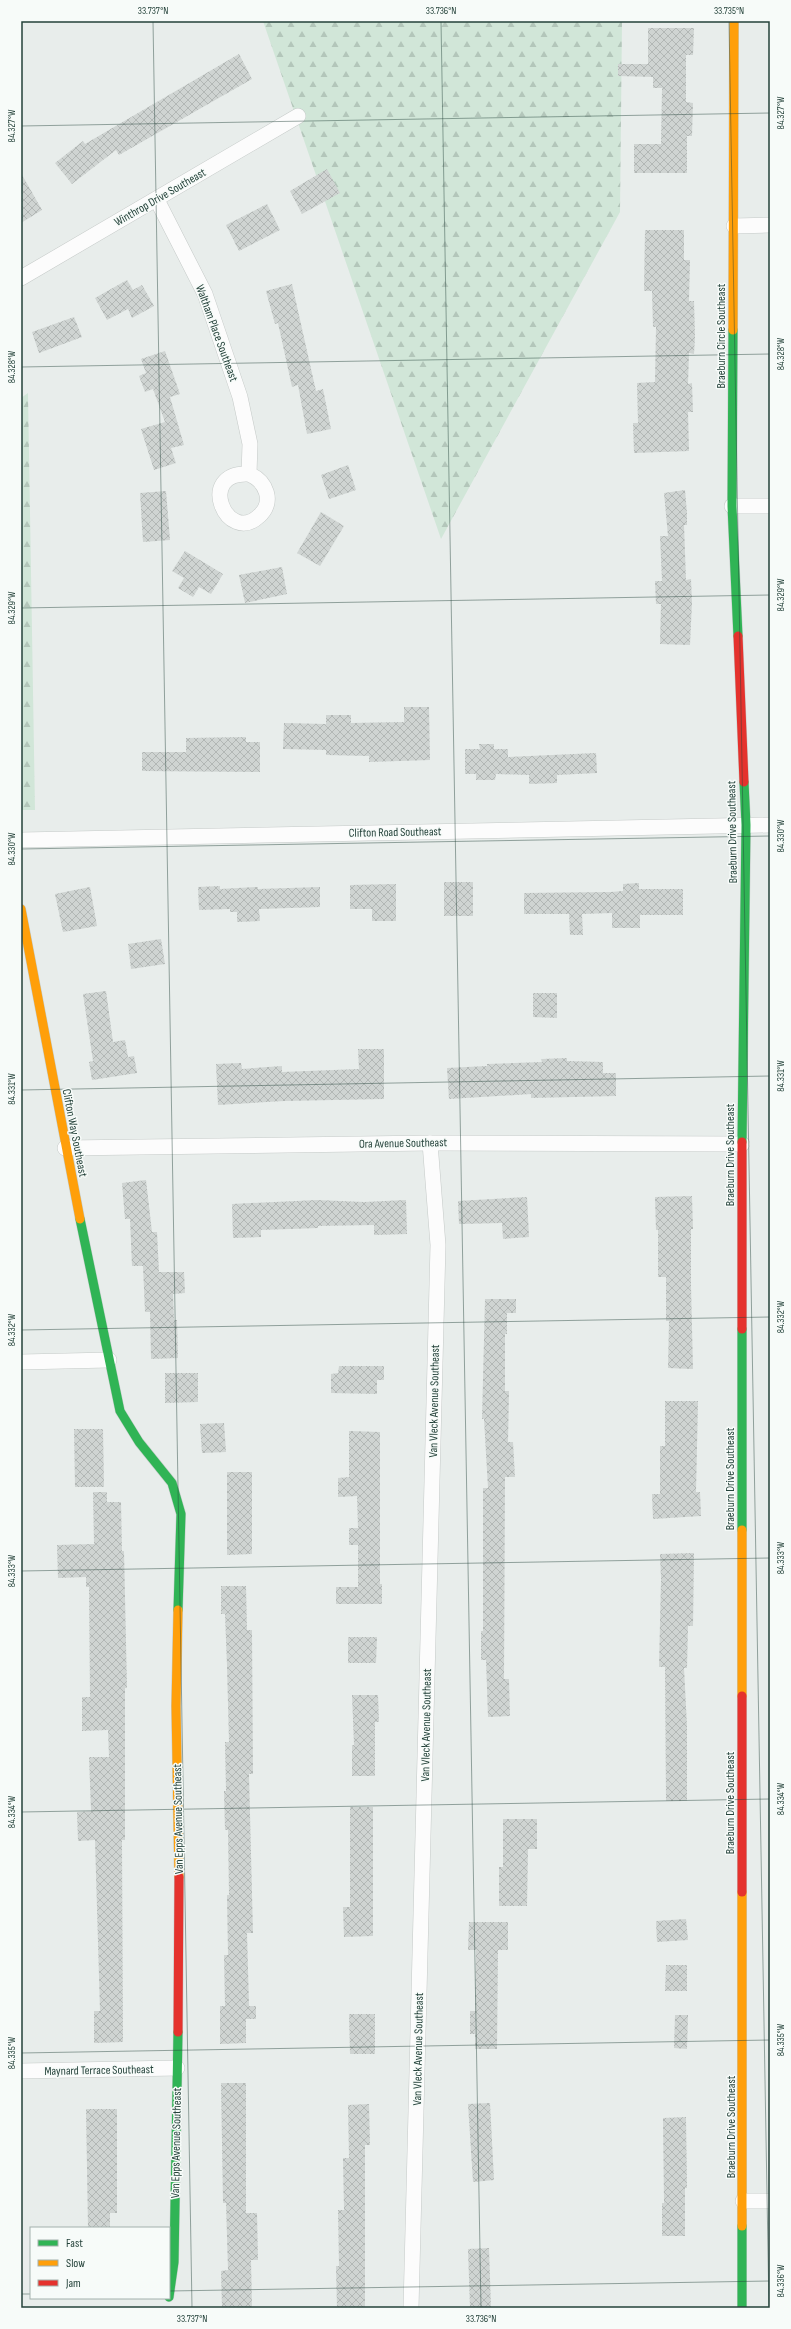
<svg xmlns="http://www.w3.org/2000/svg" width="791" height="2329" font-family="'Sofia Sans Condensed',sans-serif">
<defs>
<pattern id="forest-firs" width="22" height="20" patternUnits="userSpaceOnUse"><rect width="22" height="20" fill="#d1e6d8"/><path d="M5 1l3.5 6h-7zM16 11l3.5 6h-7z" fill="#b3c6ba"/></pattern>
<pattern id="building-cross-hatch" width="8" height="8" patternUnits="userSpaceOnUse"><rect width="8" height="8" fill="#cfd4d2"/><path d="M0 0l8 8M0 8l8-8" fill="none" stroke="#b2b7b5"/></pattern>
</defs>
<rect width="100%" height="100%" fill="#e8edeb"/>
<g fill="url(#forest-firs)">
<polygon points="263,21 622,21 620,212 441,539"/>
<polygon points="28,393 35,810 21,810 21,398"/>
</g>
<g fill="url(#building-cross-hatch)">
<polygon points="648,28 694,28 693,55 686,55 686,102 693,103 692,136 687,136 687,173 634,173 634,144 661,144 662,88 653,88 653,77 618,76 618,64 648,64"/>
<polygon points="239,54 252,79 119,155 116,150 72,184 55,163 83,141 85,144"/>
<polygon points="327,169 340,193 302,214 290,191"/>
<polygon points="21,173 42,210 21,223"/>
<polygon points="267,204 280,230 239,251 226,225"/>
<polygon points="645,230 684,230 684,260 690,260 689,301 694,301 695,337 694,354 689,353 688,384 692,383 693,412 688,412 689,451 634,453 633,423 638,423 637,383 655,382 656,327 653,327 652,291 644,291"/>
<polygon points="127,280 133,290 142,285 154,306 132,318 128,309 107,320 95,298"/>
<polygon points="292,284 316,391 323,389 331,429 307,434 298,385 292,387 278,323 275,324 266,291"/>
<polygon points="74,317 82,337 39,353 32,332"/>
<polygon points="165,351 180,394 170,397 184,445 171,448 176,463 154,470 141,429 165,422 153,389 145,392 139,376 146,373 141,359"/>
<polygon points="348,465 356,490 329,499 321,475"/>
<polygon points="685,490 687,513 687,525 684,525 686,580 691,579 692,602 690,645 660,644 661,604 656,604 655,581 662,581 660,536 668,536 664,493"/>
<polygon points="166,491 170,540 143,542 140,493"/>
<polygon points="321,512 344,526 320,566 297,553"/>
<polygon points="185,551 223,574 211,594 199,587 193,597 178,588 184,578 172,571"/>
<polygon points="282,567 287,594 245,603 239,575"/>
<polygon points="404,707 429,707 430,760 369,762 369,756 326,755 326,750 283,749 284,723 326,724 326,715 351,715 351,723 404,722"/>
<polygon points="246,737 246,742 260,742 260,772 142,771 142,752 186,752 186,738"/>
<polygon points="479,744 494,744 494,749 508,749 508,757 596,753 597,773 557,775 557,783 529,784 529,775 496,774 495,780 476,780 476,774 465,774 465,749 480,749"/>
<rect x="444" y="882" width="29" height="34"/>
<polygon points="639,883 639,889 683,889 683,915 640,915 640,928 612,928 612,913 582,914 583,935 570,935 569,914 524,914 524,893 611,892 623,891 623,884"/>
<polygon points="396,884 396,921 372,921 372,909 350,909 350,885"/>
<polygon points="220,886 220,889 258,887 258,889 320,887 320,907 259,909 260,921 237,922 237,912 230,912 230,909 199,910 198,887"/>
<polygon points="90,887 97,926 63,932 55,894"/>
<polygon points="161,939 165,964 131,969 128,944"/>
<polygon points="106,991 113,1042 125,1040 128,1057 134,1056 137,1073 92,1080 89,1062 93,1061 83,994"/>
<polygon points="533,993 557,993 557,1018 533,1017"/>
<polygon points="358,1049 384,1049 384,1099 284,1101 218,1105 216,1064 241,1063 242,1069 282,1066 282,1072 359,1069"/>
<polygon points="567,1058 567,1061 603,1062 603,1073 616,1073 616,1096 531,1098 531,1094 449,1099 447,1068 487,1066 487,1064 542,1062 541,1059"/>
<polygon points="146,1180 152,1232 157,1232 159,1272 184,1272 185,1293 173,1294 174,1320 177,1320 178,1358 151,1359 150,1312 145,1312 143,1266 132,1266 130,1219 125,1219 122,1183"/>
<polygon points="692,1196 693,1229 691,1229 691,1286 693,1369 668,1368 669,1321 666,1321 666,1277 658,1277 658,1230 656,1230 655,1197"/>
<polygon points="527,1197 529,1237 503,1239 502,1223 459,1224 458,1201"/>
<polygon points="317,1200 364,1202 406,1200 407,1234 374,1235 374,1225 318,1226 318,1228 261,1230 261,1237 233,1238 232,1204"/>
<polygon points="485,1299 516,1299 516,1313 507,1313 507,1334 505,1334 505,1391 509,1391 508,1442 513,1442 515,1477 505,1477 504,1679 509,1679 510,1716 488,1717 486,1660 481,1660 481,1631 483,1631 483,1488 488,1488 484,1419 482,1419"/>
<polygon points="339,1366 384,1366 384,1380 377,1380 377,1394 331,1393 331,1374 338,1373"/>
<polygon points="165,1373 198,1373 198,1402 165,1403"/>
<polygon points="665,1401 698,1401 696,1492 700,1492 701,1516 653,1519 652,1494 660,1494 660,1446 665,1446"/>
<polygon points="224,1423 226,1452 202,1453 200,1424"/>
<polygon points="74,1429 103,1429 104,1487 75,1487"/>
<polygon points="349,1431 380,1432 380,1584 382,1584 382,1604 336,1604 336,1587 358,1587 358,1545 349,1545 349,1528 358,1528 357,1496 338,1497 338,1478 349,1477"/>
<polygon points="227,1472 252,1472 252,1554 227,1555"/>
<polygon points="93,1492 107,1492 107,1502 121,1502 122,1551 124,1551 127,1688 125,1688 125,1840 122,1840 123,2042 94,2043 94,2011 100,2011 95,1840 78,1841 77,1812 91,1811 89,1757 109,1757 108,1730 82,1731 82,1697 90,1697 89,1587 86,1587 86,1577 58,1578 57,1545 94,1544"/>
<polygon points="694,1553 693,1626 688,1626 687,1668 684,1668 687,1726 687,1801 666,1801 665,1667 659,1667 661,1579 660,1554"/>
<polygon points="221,1586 246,1586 247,1630 252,1630 253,1774 249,1774 253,1933 247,1933 249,2006 256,2006 256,2019 246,2019 246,2043 220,2044 220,2006 225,2006 224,1955 228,1955 227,1895 229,1895 228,1830 225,1830 224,1791 226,1791 225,1742 229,1742 227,1666 225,1614 221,1614"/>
<polygon points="348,1637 377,1637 376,1663 348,1663"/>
<polygon points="352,1695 378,1695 379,1722 375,1722 375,1776 352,1776 352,1745 354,1745"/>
<polygon points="350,1807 373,1807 373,1936 344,1937 343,1907 350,1907"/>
<polygon points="503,1819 537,1819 537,1849 528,1849 527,1906 499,1906 499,1867 503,1867"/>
<polygon points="686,1919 688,1940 657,1942 656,1921"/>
<polygon points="469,1922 508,1922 508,1950 498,1950 497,2049 475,2049 475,2034 470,2034 470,2011 475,2011 476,1950 468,1950"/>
<polygon points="666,1965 687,1965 687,1991 665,1991"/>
<polygon points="349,2014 375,2014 375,2054 350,2054"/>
<polygon points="675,2015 688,2015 687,2049 674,2048"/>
<polygon points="221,2083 246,2083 246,2213 257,2213 258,2260 251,2260 252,2308 222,2308 221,2271 228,2270 226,2203 223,2203"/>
<polygon points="490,2103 494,2180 473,2182 468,2104"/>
<polygon points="369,2104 370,2145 365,2145 365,2308 337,2308 336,2266 339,2266 338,2210 344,2210 343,2158 349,2158 348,2105"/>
<polygon points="86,2109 117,2109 117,2213 110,2213 110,2228 88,2228"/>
<polygon points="686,2117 687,2188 685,2188 685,2236 662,2236 662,2203 664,2203 663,2118"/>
<polygon points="489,2248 491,2308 470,2308 468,2249"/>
</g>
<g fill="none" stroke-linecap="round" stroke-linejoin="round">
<g stroke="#c5cac8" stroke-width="16">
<g id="street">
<path d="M157,200l48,94 35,103 10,47 -1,30c17,7 26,28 10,42 -32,30 -64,-45 -10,-42"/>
<polyline points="734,226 770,225"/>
<polyline points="21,278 298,116"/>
<polyline points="732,506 770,506"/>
<polyline points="21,840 770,825"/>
<polyline points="65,1148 430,1143 742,1144"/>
<polyline points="21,1362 109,1360"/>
<polyline points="21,2071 177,2068"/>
<polyline points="743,2201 770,2201"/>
<polyline points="411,2308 438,1245 430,1143"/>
</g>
</g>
<g stroke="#c3cbc8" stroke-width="10">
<g id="fast">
<polyline points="733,330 732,506 738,636"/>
<polyline points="742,1142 746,825 744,782"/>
<polyline points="80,1219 120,1411 139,1442 172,1483 181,1514 178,1610"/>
<polyline points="742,1329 742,1530"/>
<polyline points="742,2226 742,2308"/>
<polyline points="169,2297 174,2262 178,2032"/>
</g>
</g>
<g stroke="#c3cbc8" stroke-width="10">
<g id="slow">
<polyline points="733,330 734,21"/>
<polyline points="21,909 80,1219"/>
<polyline points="742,1530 742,1696"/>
<polyline points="178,1610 176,1706 179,1877"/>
<polyline points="742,1892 742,2226"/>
</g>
</g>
<g stroke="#c3cbc8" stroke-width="10">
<g id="jam">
<polyline points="738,636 744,782"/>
<polyline points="742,1329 742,1142"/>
<polyline points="742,1696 742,1892"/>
<polyline points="178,2032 179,1877"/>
</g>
</g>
<use href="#street" stroke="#fcfcfc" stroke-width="15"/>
<use href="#fast" stroke="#30b455" stroke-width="9"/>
<use href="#slow" stroke="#ff9f0a" stroke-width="9"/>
<use href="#jam" stroke="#e5322d" stroke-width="9"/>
</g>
<path fill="none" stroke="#24423a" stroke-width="1" stroke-opacity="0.45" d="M153,21l39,2287M441,21l40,2287M729,21l40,2287M21,126l749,-13M21,367l749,-13M21,608l749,-13M21,849l749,-13M21,1090l749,-14M21,1330l749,-13M21,1571l749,-13M21,1812l749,-13M21,2053l749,-13M169,2291l601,-10M21,2294h10"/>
<g text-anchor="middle" stroke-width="3" stroke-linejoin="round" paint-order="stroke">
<g font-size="12" fill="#24423a" stroke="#f7fbf9">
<text transform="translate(160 197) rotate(-30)" y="4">Winthrop Drive Southeast</text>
<text transform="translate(217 333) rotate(70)" y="4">Waltham Place Southeast</text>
<text transform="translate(721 336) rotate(-90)" y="4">Braeburn Circle Southeast</text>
<text transform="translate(395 832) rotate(-1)" y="4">Clifton Road Southeast</text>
<text transform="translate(732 832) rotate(-91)" y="4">Braeburn Drive Southeast</text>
<text transform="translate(75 1133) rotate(79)" y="4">Clifton Way Southeast</text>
<text transform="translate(403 1143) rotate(-1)" y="4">Ora Avenue Southeast</text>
<text transform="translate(730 1155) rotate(-90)" y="4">Braeburn Drive Southeast</text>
<text transform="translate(434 1401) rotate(-89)" y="4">Van Vleck Avenue Southeast</text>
<text transform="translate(730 1479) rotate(-90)" y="4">Braeburn Drive Southeast</text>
<text transform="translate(426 1725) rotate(-89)" y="4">Van Vleck Avenue Southeast</text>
<text transform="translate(730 1803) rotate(-90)" y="4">Braeburn Drive Southeast</text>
<text transform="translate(178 1819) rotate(-91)" y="4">Van Epps Avenue Southeast</text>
<text transform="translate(418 2049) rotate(-89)" y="4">Van Vleck Avenue Southeast</text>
<text transform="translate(99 2070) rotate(-1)" y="4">Maynard Terrace Southeast</text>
<text transform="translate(731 2127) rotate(-90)" y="4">Braeburn Drive Southeast</text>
<text transform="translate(176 2143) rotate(-89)" y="4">Van Epps Avenue Southeast</text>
</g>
</g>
<rect width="791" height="2329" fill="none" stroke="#f7fbf9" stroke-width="44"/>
<rect x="30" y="2227" width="140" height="72" fill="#f7fbf9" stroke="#a3b1ad"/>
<rect x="38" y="2240" width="20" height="6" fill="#30b455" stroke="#a3b1ad"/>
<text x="66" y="2247" font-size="12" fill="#24423a">Fast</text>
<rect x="38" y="2260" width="20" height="6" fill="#ff9f0a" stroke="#a3b1ad"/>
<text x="66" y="2267" font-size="12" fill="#24423a">Slow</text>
<rect x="38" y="2280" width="20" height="6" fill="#e5322d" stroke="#a3b1ad"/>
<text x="66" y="2287" font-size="12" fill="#24423a">Jam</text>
<rect x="22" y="22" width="747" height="2285" fill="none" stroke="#24423a" stroke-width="1.5"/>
<g font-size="10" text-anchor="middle" fill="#24423a">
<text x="153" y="14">33.737°N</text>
<text x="441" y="14">33.736°N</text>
<text x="729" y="14">33.735°N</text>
<text transform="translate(780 113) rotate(-90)" y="4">84.327°W</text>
<text transform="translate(11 126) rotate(-90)" y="4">84.327°W</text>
<text transform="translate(780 354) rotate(-90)" y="4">84.328°W</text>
<text transform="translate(11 367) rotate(-90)" y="4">84.328°W</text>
<text transform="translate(780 595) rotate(-90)" y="4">84.329°W</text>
<text transform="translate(11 608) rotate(-90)" y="4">84.329°W</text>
<text transform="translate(780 836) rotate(-90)" y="4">84.330°W</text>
<text transform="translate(11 849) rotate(-90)" y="4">84.330°W</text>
<text transform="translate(780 1076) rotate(-90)" y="4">84.331°W</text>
<text transform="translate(11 1089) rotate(-90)" y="4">84.331°W</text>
<text transform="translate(780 1317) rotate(-90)" y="4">84.332°W</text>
<text transform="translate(11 1330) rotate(-90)" y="4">84.332°W</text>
<text transform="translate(780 1558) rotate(-90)" y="4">84.333°W</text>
<text transform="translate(11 1571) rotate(-90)" y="4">84.333°W</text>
<text transform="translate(780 1799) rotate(-90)" y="4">84.334°W</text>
<text transform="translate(11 1812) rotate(-90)" y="4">84.334°W</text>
<text transform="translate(780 2040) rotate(-90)" y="4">84.335°W</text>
<text transform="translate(11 2053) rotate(-90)" y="4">84.335°W</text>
<text transform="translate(780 2281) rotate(-90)" y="4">84.336°W</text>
<text x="192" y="2322">33.737°N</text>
<text x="481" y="2322">33.736°N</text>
</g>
</svg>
